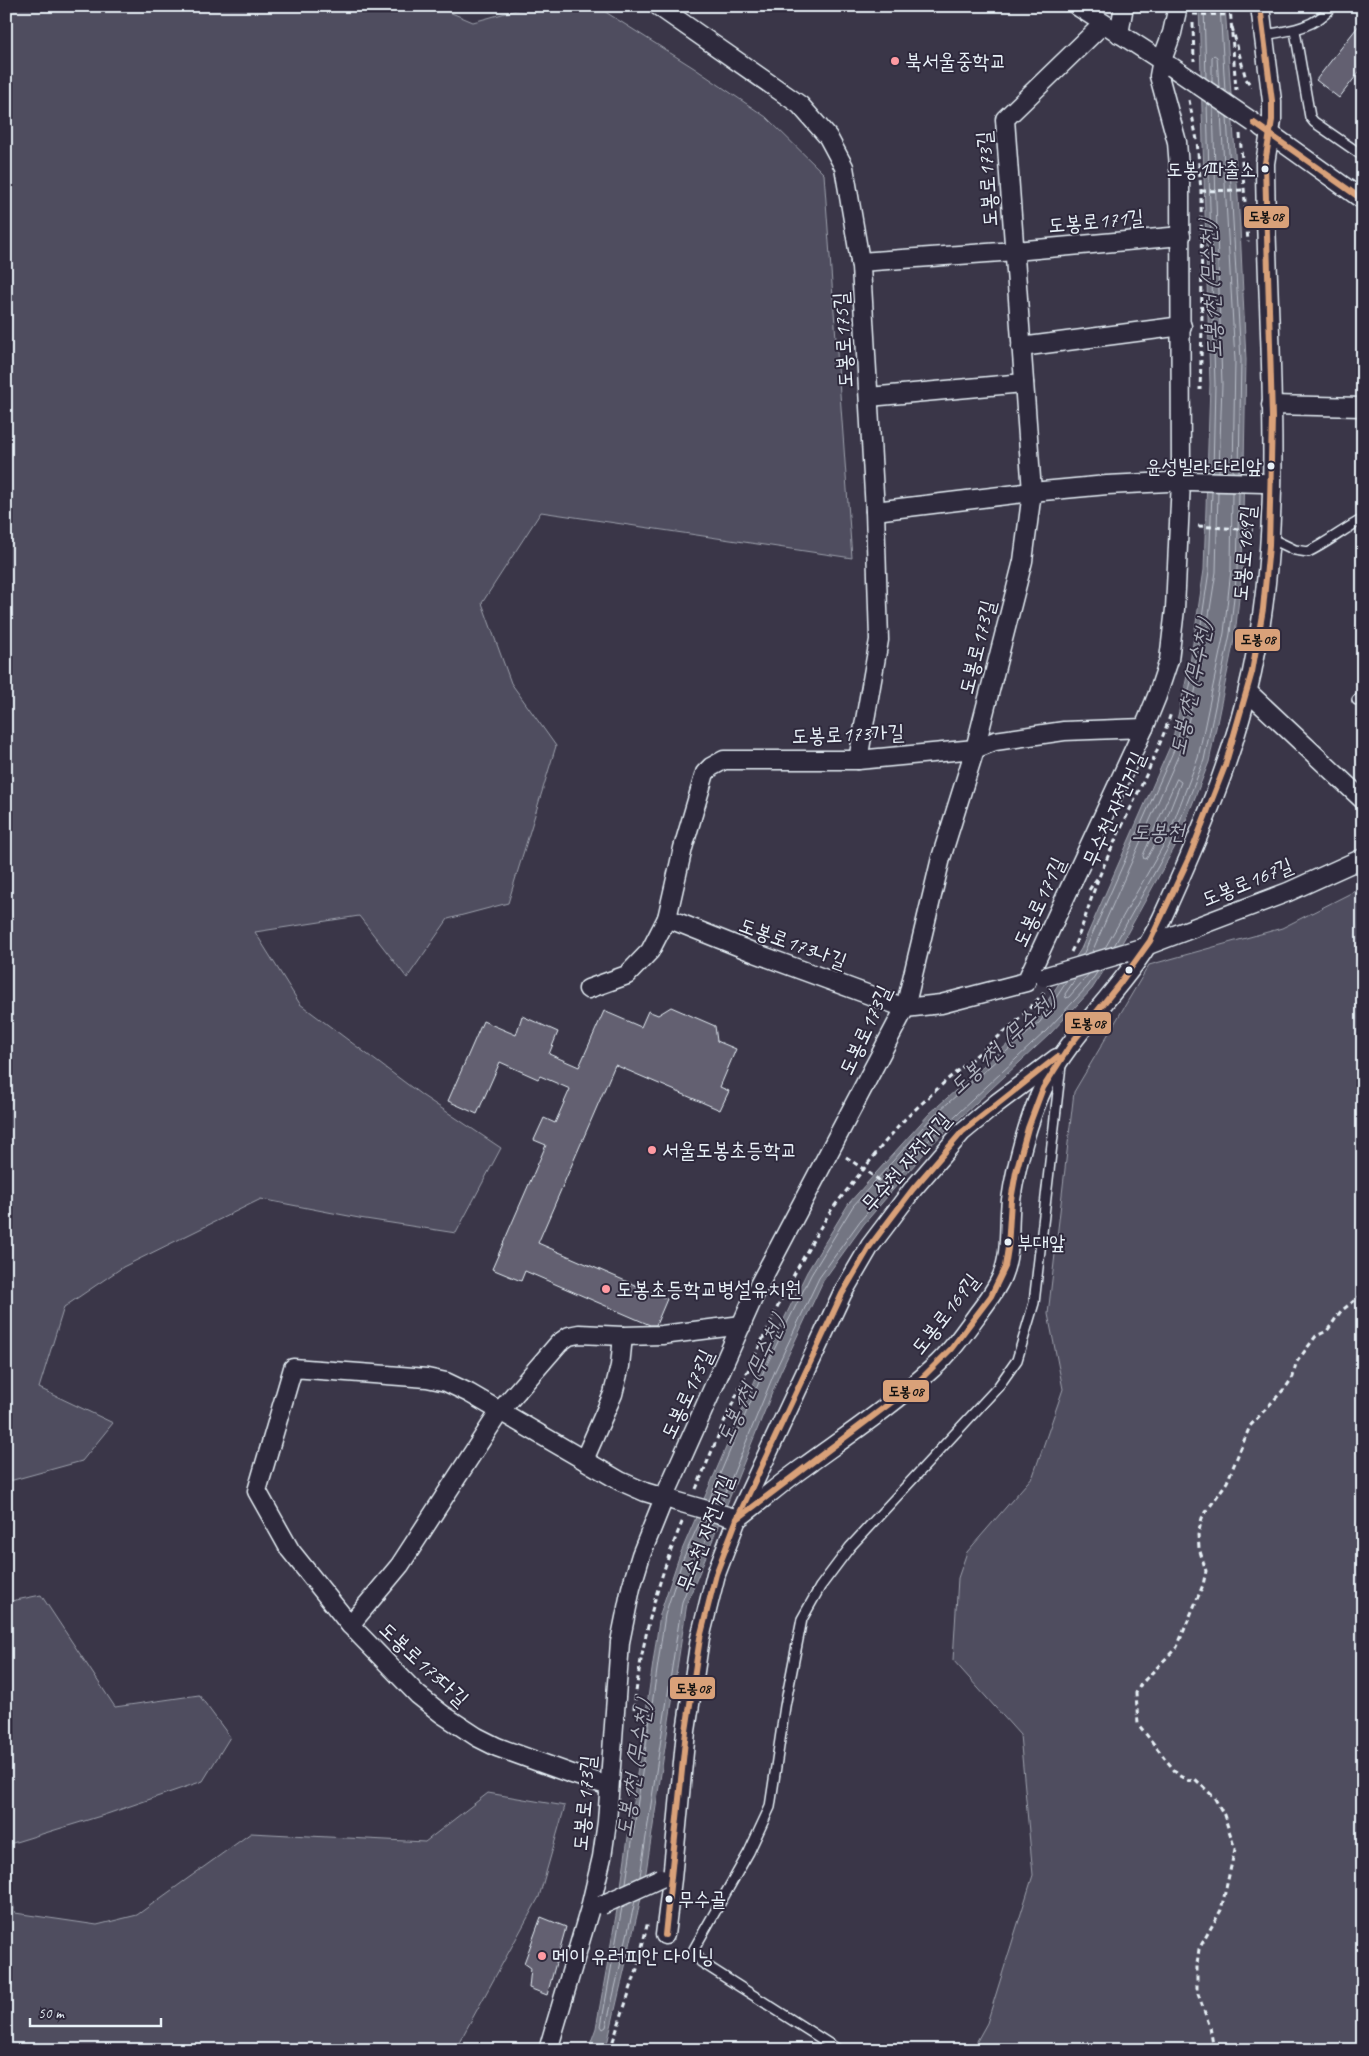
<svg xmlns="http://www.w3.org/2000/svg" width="1369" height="2056" font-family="Caveat,'Poor Story',sans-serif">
<rect width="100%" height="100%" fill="#3a3648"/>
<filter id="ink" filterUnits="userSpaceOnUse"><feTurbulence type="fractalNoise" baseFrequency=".02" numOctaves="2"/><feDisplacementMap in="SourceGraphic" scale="10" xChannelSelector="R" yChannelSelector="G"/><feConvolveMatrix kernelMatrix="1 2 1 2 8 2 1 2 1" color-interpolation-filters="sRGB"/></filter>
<g filter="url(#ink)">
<g fill="#504e5f" stroke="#9ca0ac">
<polygon points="6,6 435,6 473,22 531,6 596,6 694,68 766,117 824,174 852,558 541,512 482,603 511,683 556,746 508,903 448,919 407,978 359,916 255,932 300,1004 423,1096 501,1148 456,1233 359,1218 261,1199 123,1267 64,1307 39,1388 113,1423 82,1461 6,1482"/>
<polygon points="1363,887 1363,2050 972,2050 987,2023 1033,1875 1020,1735 953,1660 958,1578 967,1552 1033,1476 1063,1389 1048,1314 1074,1092 1149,965 1282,928"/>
<polygon points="41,1595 115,1707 199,1695 230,1737 203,1781 104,1815 6,1845 6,1602"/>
<polygon points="488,1793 565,1806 539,1897 455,2050 6,2050 6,1871 15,1913 97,1925 137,1915 251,1833 425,1842"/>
</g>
<polygon fill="#737482" stroke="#a2a6b1" points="1199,6 1225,6 1240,227 1246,360 1242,571 1235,635 1209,762 1177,843 1123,941 1092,989 1050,1034 932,1144 864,1224 823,1281 780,1373 687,1603 644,1885 608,2040 605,2050 588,2050 596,2028 620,1893 660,1614 679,1557 761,1366 807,1272 849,1203 929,1114 1036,1019 1081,949 1172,742 1190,663 1204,570 1210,384"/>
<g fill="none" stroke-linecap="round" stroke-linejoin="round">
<g stroke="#b9bfc9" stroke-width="1">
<polyline points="1204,6 1206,78"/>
<polyline points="1220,6 1225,91"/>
<polyline points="1212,82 1212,57 1214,55 1217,57 1219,87"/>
<polyline points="1207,103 1215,384 1213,472"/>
<polyline points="1213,107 1222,384 1219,472"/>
<polyline points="1221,112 1235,360 1233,472"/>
<polyline points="1227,117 1241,360 1239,472"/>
<polygon points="1177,779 1181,782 1160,835 1147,858 1144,859 1143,856"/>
<polyline points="1114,946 1172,841 1204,760 1230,634 1237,570 1239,492"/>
<polyline points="1105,948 1167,839 1198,758 1224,633 1231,570 1232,492"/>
<polyline points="1092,952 1183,745 1201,665 1216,572 1218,492"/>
<polyline points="1083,955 1177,743 1195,664 1209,571 1212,492"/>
<polyline points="1076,978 1065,994 1066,998 1069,997 1089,974"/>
<polyline points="709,1500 765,1368 811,1275 853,1206 932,1117 1040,1022 1067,981"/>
<polyline points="721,1504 775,1371 819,1278 860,1221 928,1141 1046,1031 1088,986 1098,971"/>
<polyline points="640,1876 682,1602 713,1522"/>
<polyline points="626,1883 665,1615 683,1559 701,1519"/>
<polyline points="622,1907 601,2026 603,2029 606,2027 635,1901"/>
</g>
</g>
<g fill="#636171" stroke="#e8f1f8">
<polygon points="1363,20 1363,67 1339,98 1316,80"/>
<polygon points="671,1007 715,1026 717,1041 736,1049 720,1087 729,1091 720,1110 615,1065 538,1243 667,1299 656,1325 650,1325 525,1271 521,1281 492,1269 546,1145 534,1140 544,1118 555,1123 570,1089 540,1076 538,1079 500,1062 477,1114 448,1101 483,1021 516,1035 522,1016 558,1032 549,1054 579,1067 604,1011 641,1027 648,1011 658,1015"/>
<polygon points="541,1917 566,1927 547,1995 529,1988 531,1968 524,1963"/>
</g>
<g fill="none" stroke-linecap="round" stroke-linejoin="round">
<g stroke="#e8f1f8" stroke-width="12">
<g id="lane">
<polyline points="1295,31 1310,117 1314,122 1363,156"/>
<path d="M1263,35c26,-4 52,-7 70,-29"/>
<path d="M1270,538l25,12 13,2c19,-9 36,-23 55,-33"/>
<polyline points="1357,700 1363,696"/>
<polyline points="839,2050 701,1962 694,1949 749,1852 770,1807 785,1706 802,1619 820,1587 850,1547 998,1387 1017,1360 1034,1303 1061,1065"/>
</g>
</g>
<g stroke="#e8f1f8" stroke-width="21">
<g id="street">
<polyline points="658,6 800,105 828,137 844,167 861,267 875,511 879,640 858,760"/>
<polyline points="1077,6 1171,67"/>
<polyline points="1119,34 1124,6"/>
<polyline points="1261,127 1363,200"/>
<polyline points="860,262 1015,251 1181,236"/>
<polyline points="1021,347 1182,326"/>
<polyline points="869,397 1024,383"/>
<polyline points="1271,405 1363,407"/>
<polyline points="875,511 1032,492 1107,485 1189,481"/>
<polyline points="1248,692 1363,800"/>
<polyline points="667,918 755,953 905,1008 941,1004 1026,982 1144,728 1157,696 1169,660 1175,609 1181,481 1180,180 1177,142 1159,76 1162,60 1172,33 1178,6"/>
<polyline points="1143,947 1288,892 1363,858"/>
<polyline points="588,989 627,975 650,951 667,918 683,848 705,773 711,767 724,760 858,760 975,749 995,741 1064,731 1144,728"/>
<polyline points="584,1460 613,1394 620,1366 623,1336"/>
<path d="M737,1519c23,-17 44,-36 67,-52 44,-32 89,-62 129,-99 17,-15 31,-35 44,-53 10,-13 19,-25 25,-39 10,-24 6,-51 9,-76 5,-35 17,-80 32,-112 31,-62 90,-107 119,-170 36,-79 72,-161 90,-246 36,-167 14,-340 13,-509l7,-43v-19l-12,-95"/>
<polyline points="350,1625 400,1565 500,1411 559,1343 569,1336 579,1334 623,1336 662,1335 742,1325"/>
<polyline points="609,1786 572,1774 497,1747 477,1737 442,1714 418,1695 350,1625 290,1550 257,1491 293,1368 427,1378 446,1382 469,1393 620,1481 645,1492 675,1501"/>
<polyline points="665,1935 672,1879 686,1731 700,1638 716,1574 737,1519 842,1294 870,1246 913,1189 962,1132 997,1103 1057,1058"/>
<polyline points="548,2050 590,1908 602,1857 607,1822 620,1642 631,1588 641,1555 664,1498 759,1285 905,1008 941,858 975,749 1023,561 1032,492 1005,119 1103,24"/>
</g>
</g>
<g stroke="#e8f1f8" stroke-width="3" stroke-dasharray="5 4" stroke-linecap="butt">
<polyline points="1230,6 1236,90"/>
<polyline points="1193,14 1230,15"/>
<polyline points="1193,23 1194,61"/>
<polyline points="1232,27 1246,79 1252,87"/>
<polyline points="1189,100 1197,140 1201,191 1202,328 1200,390"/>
<polyline points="1240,134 1248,242"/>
<polyline points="1201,191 1244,190"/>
<polyline points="1198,526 1253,530"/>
<polyline points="1089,890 1098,877"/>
<path d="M1071,952c14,-27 19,-55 31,-82 22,-52 51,-102 69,-157"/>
<polyline points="846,1157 892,1189"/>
<polyline points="696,1489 724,1422 786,1289 817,1233 832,1209 885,1142 905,1119 948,1079 1016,1022 1044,993"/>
<path d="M634,1709c7,-66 23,-128 49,-189"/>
<polyline points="610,2050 637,1969 648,1921"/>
<polyline points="1214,2050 1210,2027 1197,1991 1197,1964 1199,1949 1221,1910 1235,1849 1224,1815 1214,1797 1195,1779 1189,1781 1178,1775 1138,1724 1136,1693 1141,1684 1177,1647 1203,1585 1206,1571 1199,1548 1198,1535 1202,1518 1227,1482 1250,1426 1286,1387 1293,1377 1296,1363 1316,1336 1327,1331 1341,1311 1363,1294"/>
</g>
<use href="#lane" stroke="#2f2a3d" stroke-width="9"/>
<use href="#street" stroke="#2f2a3d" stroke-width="18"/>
<g stroke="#e8f1f8" stroke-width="21" stroke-linecap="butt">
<g id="street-bridge">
<polyline points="1172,67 1254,123"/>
<polyline points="1189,481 1263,483"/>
<polyline points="1044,977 1138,949"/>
<polyline points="675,1501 731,1517"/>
<polyline points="602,1905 661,1878"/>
</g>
</g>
<use href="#street-bridge" stroke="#2f2a3d" stroke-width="18"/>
<g stroke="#2f2a3d" stroke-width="10">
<g id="bus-1">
<polyline points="1254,123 1363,200"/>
<polyline points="737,1519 918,1382 951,1349 991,1296 1005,1267 1008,1248 1011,1200 1016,1172 1028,1128 1043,1088 1071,1044 1120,983 1150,941 1189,858 1225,766 1252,672 1263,609 1269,546 1272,418 1265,163 1272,120 1272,101 1260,6"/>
<polyline points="665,1935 686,1731 700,1638 716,1574 737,1519 842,1294 870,1246 913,1189 962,1132 1057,1057"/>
</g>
</g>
<use href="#bus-1" stroke="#d9a179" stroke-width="6"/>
</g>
</g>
<g fill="#ff9aa2" stroke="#2f2a3d" stroke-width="2">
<circle cx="895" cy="61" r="5"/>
<circle cx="652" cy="1150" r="5"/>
<circle cx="606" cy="1289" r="5"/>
<circle cx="542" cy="1956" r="5"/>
</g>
<g fill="#e8f1f8" stroke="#2f2a3d" stroke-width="2">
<circle cx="1265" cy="169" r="4.5"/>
<circle cx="1271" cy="466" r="4.5"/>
<circle cx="1129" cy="970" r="4.5"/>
<circle cx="1008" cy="1242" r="4.5"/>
<circle cx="669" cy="1899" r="4.5"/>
</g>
<g text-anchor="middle" stroke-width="4" stroke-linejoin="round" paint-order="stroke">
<g font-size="20" fill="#e8f1f8" stroke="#2f2a3d" text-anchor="end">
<text x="1256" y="176">도봉1파출소</text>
<text x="1262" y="473">윤성빌라.다리앞</text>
<text x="1017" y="1249" text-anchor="start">부대앞</text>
<text x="678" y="1906" text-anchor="start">무수골</text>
</g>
<g font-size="21" fill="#e8f1f8" stroke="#2f2a3d" text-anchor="start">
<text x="905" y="68">북서울중학교</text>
<text x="662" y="1157">서울도봉초등학교</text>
<text x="616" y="1296">도봉초등학교병설유치원</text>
<text x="552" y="1963">메이 유러피안 다이닝</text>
</g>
<g font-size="21" fill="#e8f1f8" stroke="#2f2a3d">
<text transform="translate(987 179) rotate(-94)" y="7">도봉로173길</text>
<text transform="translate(1096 221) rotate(-5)" y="7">도봉로171길</text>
<text transform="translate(843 340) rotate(-93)" y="7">도봉로175길</text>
<text transform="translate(1244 553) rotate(-85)" y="7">도봉로169길</text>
<text transform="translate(977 647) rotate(-76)" y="7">도봉로173길</text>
<text transform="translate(848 734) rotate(-2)" y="7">도봉로173가길</text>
<text transform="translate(1114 809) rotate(-66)" y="7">무수천 자전거길</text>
<text transform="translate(1247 882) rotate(-22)" y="7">도봉로167길</text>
<text transform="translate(1039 902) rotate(-65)" y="7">도봉로171길</text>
<text transform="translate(793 943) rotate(20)" y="7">도봉로173나길</text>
<text transform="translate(865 1030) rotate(-65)" y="7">도봉로173길</text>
<text transform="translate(906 1162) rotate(-49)" y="7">무수천 자전거길</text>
<text transform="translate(945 1314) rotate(-52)" y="7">도봉로169길</text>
<text transform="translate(687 1394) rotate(-65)" y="7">도봉로173길</text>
<text transform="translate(705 1533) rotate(-69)" y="7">무수천 자전거길</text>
<text transform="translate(424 1664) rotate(43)" y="7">도봉로173다길</text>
<text transform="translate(584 1803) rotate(-85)" y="7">도봉로173길</text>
</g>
<g font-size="22" font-style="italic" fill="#aeb2bd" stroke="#2f2a3d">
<text transform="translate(1210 290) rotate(-93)" y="8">도봉1천 (무수천)</text>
<text transform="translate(1190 688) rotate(-78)" y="8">도봉1천 (무수천)</text>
<text x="1158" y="839">도봉천</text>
<text transform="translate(1002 1043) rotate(-43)" y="8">도봉1천 (무수천)</text>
<text transform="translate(750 1380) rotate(-66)" y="8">도봉1천 (무수천)</text>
<text transform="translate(633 1769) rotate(-81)" y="8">도봉1천 (무수천)</text>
</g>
</g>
<g stroke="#2f2a3d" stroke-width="2">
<rect x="1243" y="205" width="47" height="24" rx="5" fill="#d9a179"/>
<rect x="1234" y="628" width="47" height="24" rx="5" fill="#d9a179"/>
<rect x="1064" y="1011" width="48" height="24" rx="5" fill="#d9a179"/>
<rect x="882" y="1379" width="48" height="24" rx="5" fill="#d9a179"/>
<rect x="669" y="1676" width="47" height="24" rx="5" fill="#d9a179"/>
</g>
<g font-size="14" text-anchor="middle" font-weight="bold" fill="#111">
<text x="1266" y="221">도봉08</text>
<text x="1258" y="644">도봉08</text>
<text x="1088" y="1028">도봉08</text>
<text x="906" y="1396">도봉08</text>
<text x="693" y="1693">도봉08</text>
</g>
<rect width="1369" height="2056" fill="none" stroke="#2f2a3d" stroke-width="25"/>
<rect x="12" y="12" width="1344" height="2031" fill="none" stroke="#e8f1f8" stroke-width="2" filter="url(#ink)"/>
<path d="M30 2018v8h131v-8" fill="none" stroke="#e8f1f8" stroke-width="2.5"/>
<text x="38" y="2018" font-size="15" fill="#e8f1f8" stroke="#2f2a3d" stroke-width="4" paint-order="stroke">50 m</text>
</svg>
